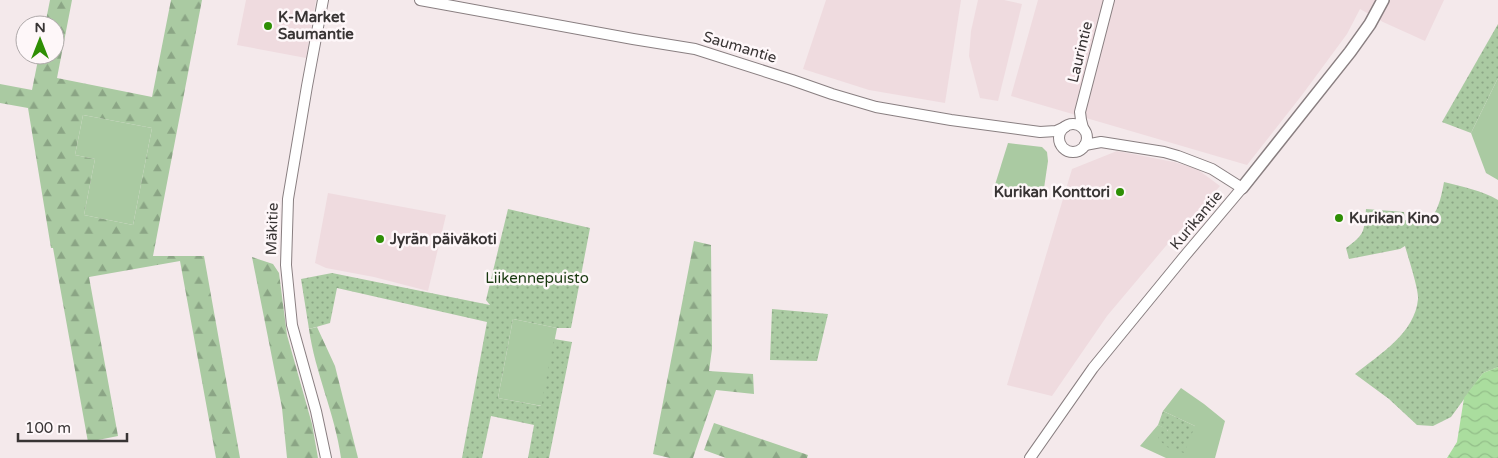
<svg xmlns="http://www.w3.org/2000/svg" width="1498" height="458" font-family="'Varela Round',sans-serif">
<defs>
<pattern id="forest-firs" width="22" height="20" patternUnits="userSpaceOnUse" patternTransform="scale(1.25)"><rect width="22" height="20" fill="#aacaa2"/><path d="M5 1l3.5 6h-7zM16 11l3.5 6h-7z" fill="#8ba585"/></pattern>
<pattern id="park-dots" width="8" height="8" patternUnits="userSpaceOnUse" patternTransform="scale(1.25)"><rect width="8" height="8" fill="#aacaa2"/><path d="M2 2h.1M6 6h.1" fill="none" stroke="#8ba585" stroke-width="1.8" stroke-linecap="round"/></pattern>
<pattern id="water-waves" width="16" height="10" patternUnits="userSpaceOnUse" patternTransform="scale(1.25)"><rect width="16" height="10" fill="#aadd9e"/><path d="M0 5q4-4 8 0t8 0" fill="none" stroke="#93be89"/></pattern>
</defs>
<rect width="100%" height="100%" fill="#f4e9eb"/>
<g fill="#efdbdf">
<polygon points="246,0 316,0 306,58 237,45"/>
<polygon points="826,0 961,0 945,103 869,90 803,69"/>
<polygon points="978,0 1004,0 1022,4 998,101 980,98 969,56 971,31"/>
<polygon points="1038,0 1444,0 1425,41 1383,22 1360,9 1347,34 1302,95 1247,165 1011,96"/>
<polygon points="1117,151 1174,162 1197,169 1220,186 1165,247 1107,316 1052,396 1007,385 1072,169"/>
<polygon points="328,193 446,215 428,291 374,277 326,268 315,263"/>
</g>
<g fill="#aacaa2">
<polygon points="1498,78 1498,180 1486,173 1471,133"/>
<polygon points="83,115 152,128 133,225 84,215 95,159 75,155"/>
<polygon points="1008,143 1042,147 1047,152 1048,161 1043,195 994,188"/>
<polygon points="513,319 557,328 542,406 498,398"/>
<polygon points="1181,388 1204,404 1225,421 1215,458 1166,458 1140,446 1158,425 1168,429 1167,433 1158,439 1195,426 1163,411"/>
</g>
<g fill="url(#forest-firs)" fill-rule="evenodd">
<path d="M50,0h22l-15,78 95,19 19,-97h31l-49,256h51l36,202h-24l-36,-197 -91,16 29,159 -30,6 -35,-194h-2l-23,-140 -28,-5v-19l32,6 7,-35h16v-30h-10zM83,115l69,13 -19,97 -49,-10 11,-56 -20,-4z"/>
<polygon points="694,241 711,245 712,349 709,371 753,374 754,394 716,390 693,458 670,458 653,454"/>
<polygon points="252,257 273,264 279,273 287,335 312,424 318,458 287,458 282,408"/>
<path d="M317,327l18,39 23,92h-17c-6,-45 -26,-85 -32,-129z"/>
<polygon points="714,423 808,455 807,458 726,458 704,450"/>
</g>
<g fill="url(#park-dots)">
<polygon points="1498,24 1498,78 1471,133 1442,122"/>
<path d="M1444,182c19,5 37,8 54,18v167l-15,6 -32,44 -18,9 -16,-1 -28,-26 -34,-25c25,-20 60,-41 63,-75 1,-9 -10,-42 -13,-53l-5,3 -51,10 -3,-11c19,-14 18,-16 20,-39l38,3 1,8c29,13 35,-16 39,-38z"/>
<polygon points="508,209 590,228 571,328 557,328 513,319 498,398 541,406 554,339 572,342 549,458 528,458 534,425 491,416 482,458 462,458 487,322 337,288 330,323 309,329 301,279 332,273 490,305 486,300"/>
<polygon points="772,309 828,314 817,361 770,360"/>
<polygon points="1163,411 1195,426 1184,453 1167,447 1158,439 1161,430 1166,433 1168,430 1158,425"/>
</g>
<polygon fill="url(#water-waves)" points="1498,367 1498,458 1447,458 1457,442 1464,398 1483,373"/>
<g fill="none" stroke-linecap="round" stroke-linejoin="round">
<g stroke="#897f81" stroke-width="12">
<g id="tertiary">
<polyline points="323,0 307,86 288,199 286,265 292,325 316,411 326,458"/>
<polyline points="420,0 633,39 695,49 792,80 832,94 876,107 951,120 1040,132 1056,131 1065,127"/>
<circle cx="1073" cy="138" r="14"/>
<polyline points="1083,128 1081,120 1080,112 1109,0"/>
<polyline points="1030,458 1093,368 1183,258 1242,188 1212,169 1178,156 1164,152 1101,142 1085,145"/>
</g>
</g>
<g stroke="#897f81" stroke-width="14">
<polyline id="secondary" points="1242,188 1350,52 1370,24 1383,0"/>
</g>
<use href="#tertiary" stroke="#fff" stroke-width="10"/>
<use href="#secondary" stroke="#fff" stroke-width="11"/>
</g>
<g fill="#2e8e04" stroke="#fef7f9" stroke-width="2">
<circle cx="268" cy="26" r="5"/>
<circle cx="1120" cy="192" r="5"/>
<circle cx="1339" cy="218" r="5"/>
<circle cx="380" cy="239" r="5"/>
</g>
<g text-anchor="middle" stroke-width="5" stroke-linejoin="round" paint-order="stroke">
<g font-size="15" font-weight="bold" fill="#383434" stroke="#fef7f9" text-anchor="start">
<text x="278" y="22">K-Market<tspan x="278" dy="17">Saumantie</tspan></text>
<text x="1110" y="197" text-anchor="end">Kurikan Konttori</text>
<text x="1349" y="223">Kurikan Kino</text>
<text x="390" y="244">Jyrän päiväkoti</text>
</g>
<g font-size="15" fill="#383434" stroke="#fef7f9">
<text transform="translate(740 47) rotate(17)" y="5">Saumantie</text>
<text transform="translate(1080 52) rotate(-76)" y="5">Laurintie</text>
<text transform="translate(1196 220) rotate(-50)" y="5">Kurikantie</text>
<text transform="translate(272 229) rotate(-88)" y="5">Mäkitie</text>
</g>
<g font-size="15" fill="#18390f" stroke="#fef7f9">
<text x="537" y="283">Liikennepuisto</text>
</g>
</g>
<g transform="translate(40 40)"><circle r="24" fill="#fef7f9" stroke="#afa9aa"/>
<path d="M0-4L9 19L0 12L-9 19Z" fill="#2e8e04"/>
<text y="-8" font-size="14" font-weight="bold" text-anchor="middle" fill="#383434">N</text>
</g>
<path d="M18 433v8h109v-8" fill="none" stroke="#383434" stroke-width="2.5"/>
<text x="25" y="433" font-size="15" fill="#383434" stroke="#fef7f9" stroke-width="4" paint-order="stroke">100 m</text>
</svg>
